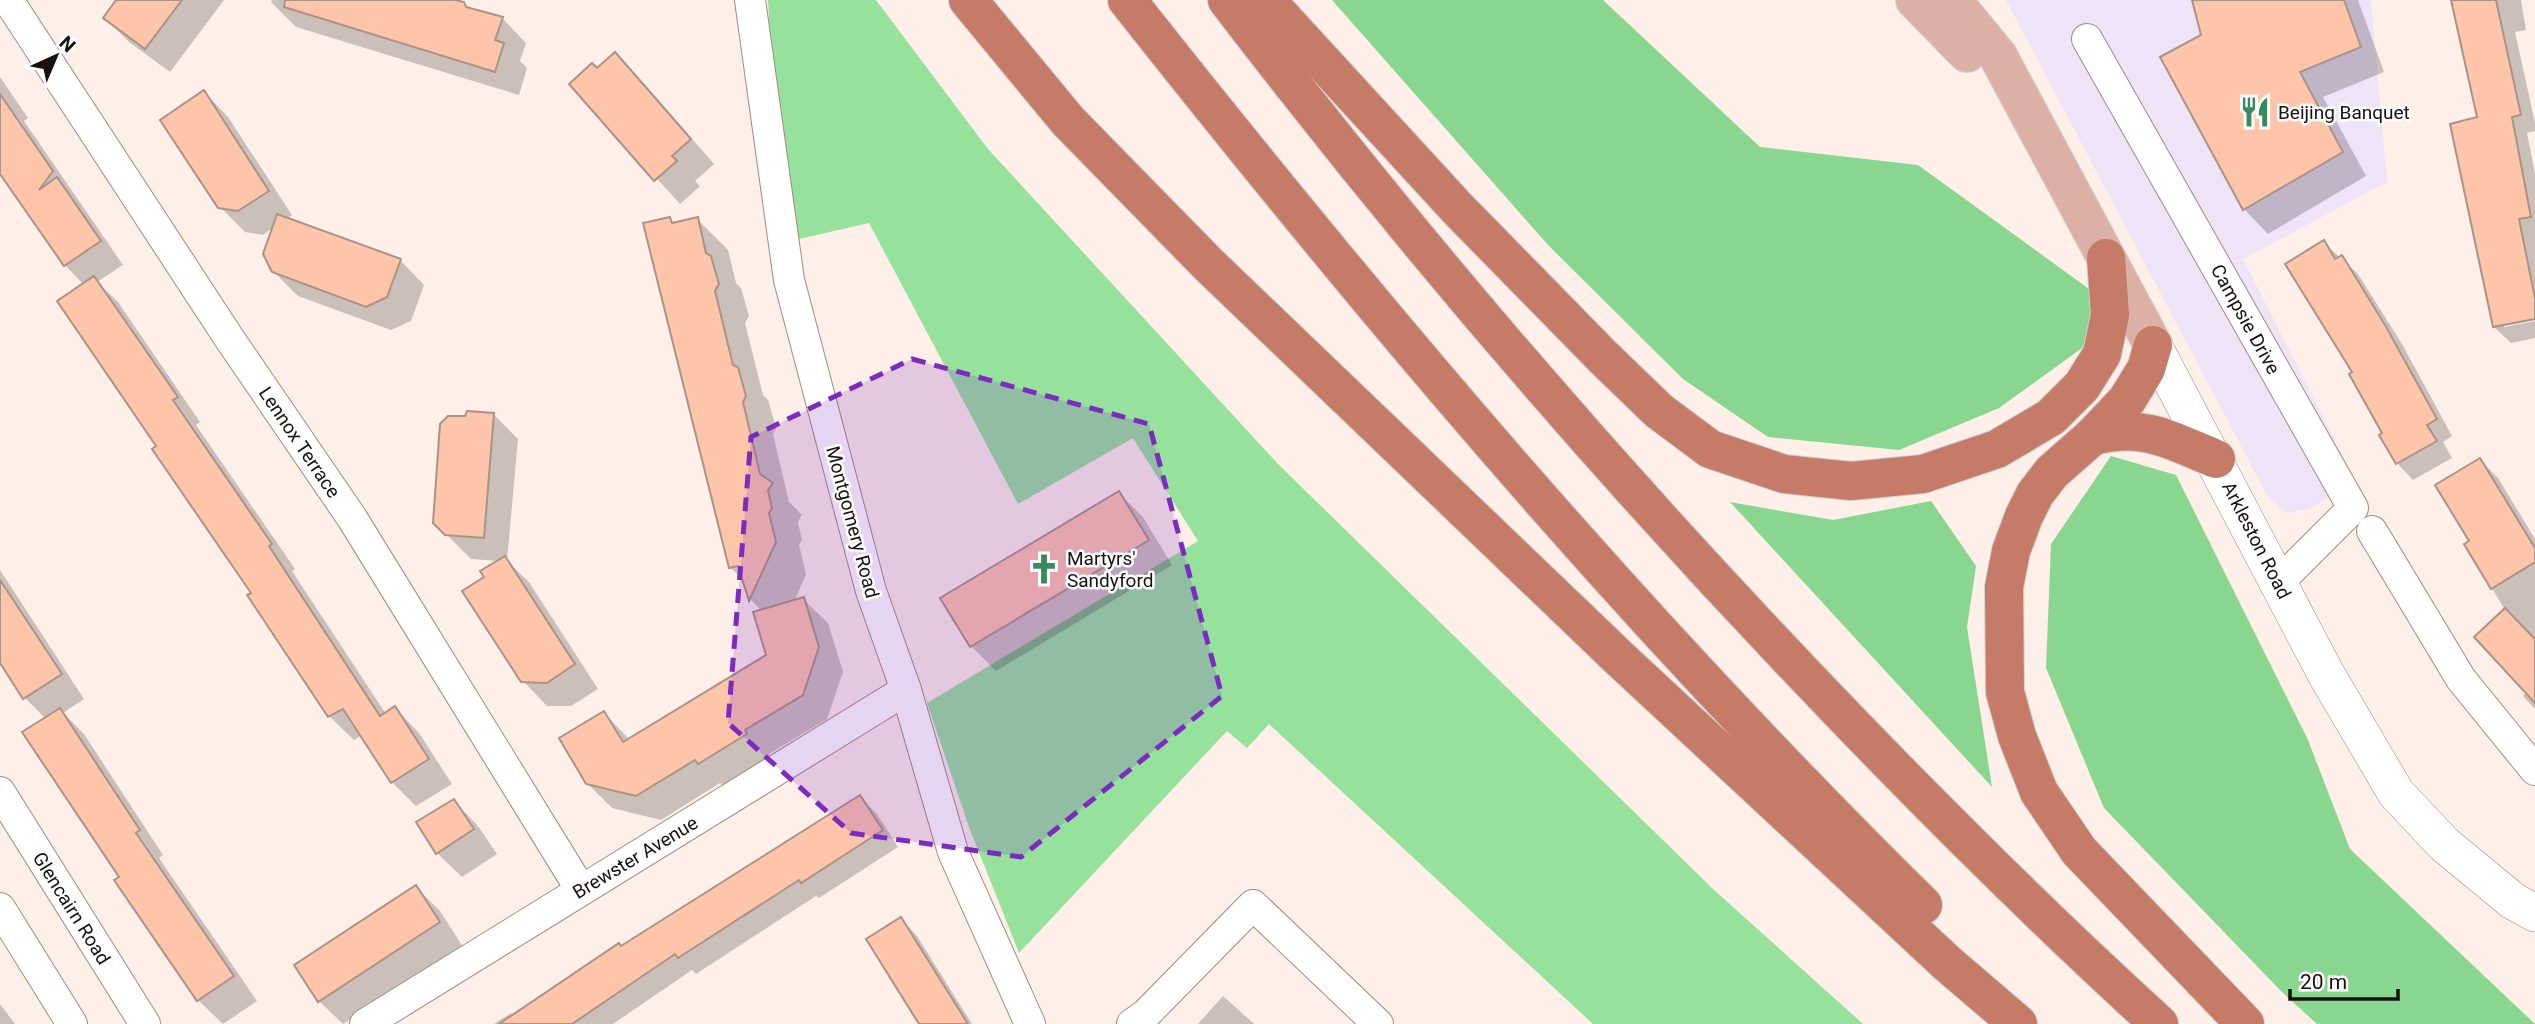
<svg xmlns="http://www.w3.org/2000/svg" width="2535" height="1024" font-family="Roboto,sans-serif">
<rect width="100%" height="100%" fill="#feefe8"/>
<polygon fill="#efe3f8" points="2006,0 2371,0 2387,182 2243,259 2356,482 2309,509 2286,513 2268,497"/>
<polygon fill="#96e19c" points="768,0 876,0 988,149 1279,465 1713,889 1863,1024 1593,1024 1269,724 1247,748 1227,731 1019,953 969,827 927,703 1198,541 1133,438 1018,504 869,223 799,239 772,68"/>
<g fill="#89d690">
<polygon points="1332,0 1603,0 1760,147 1918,165 2096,294 2089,343 1999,408 1899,450 1768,437 1683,379 1549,246"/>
<polygon points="2111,456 2176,475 2308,740 2350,849 2535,1024 2317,1024 2282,992 2104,808 2046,668 2051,544"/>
<polygon points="1931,501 1976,566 1967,627 1992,787 1730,502 1833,520"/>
</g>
<g fill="#0003">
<polygon points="118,0 224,0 170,72 129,42 105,18"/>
<polygon points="272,0 449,0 469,10 502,18 526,43 520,61 527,68 519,95 296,27 271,2"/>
<polygon points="2194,0 2358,0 2384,72 2323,97 2366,176 2268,234 2244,209"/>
<polygon points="2454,0 2521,0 2526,30 2515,32 2535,123 2535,131 2527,133 2535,174 2535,317 2504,323 2504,327 2535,321 2535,338 2511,343 2494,327 2479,118"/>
<polygon points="615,54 639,78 714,164 695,181 700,186 680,204 571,84 597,70"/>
<polygon points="0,77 28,118 24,121 123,265 97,282 118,302 200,422 196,425 295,569 292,571 386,714 395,708 419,733 452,784 416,806 392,782 362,735 354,740 329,716 158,446 84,285 65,265 3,175 0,177"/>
<polygon points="204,92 228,117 292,215 286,219 400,260 424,285 411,321 391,330 298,296 273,271 274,227 263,235 245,232 220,207"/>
<polygon points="670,219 675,224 697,219 728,250 736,283 741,288 749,316 745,323 763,395 768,400 776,428 773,434 789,502 802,515 798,522 802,540 799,545 806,574 794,602 803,599 828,623 843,672 827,719 769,754 770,758 724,787 720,783 661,820 612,808 587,783 604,713 630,740 768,656 762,611 751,600 745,582 730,567"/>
<polygon points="2323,242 2358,274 2402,344 2452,436 2443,442 2452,458 2413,480 2397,463 2354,372"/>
<polygon points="493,414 518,439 507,561 529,582 598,689 571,706 547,706 523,681 486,578 499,561 471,559 434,522"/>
<polygon points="2480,460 2498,478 2535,539 2535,709 2523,696 2527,692 2505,610 2466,545 2471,542"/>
<polygon points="1119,493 1143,517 1172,565 996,671 971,646 942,599"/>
<polygon points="0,570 84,699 63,713 84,734 163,855 159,858 257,1001 223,1024 198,1000 121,878 46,719 25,698 0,660"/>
<polygon points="860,797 877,814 898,847 819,898 816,896 696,974 692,970 613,1024 494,1024 511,1013 514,1016"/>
<polygon points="454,801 478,826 497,854 462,877 437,853"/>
<polygon points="416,887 440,911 463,947 343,1024 319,1001"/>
<polygon points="901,919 917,936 972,1024 921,1024"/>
<polygon points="1223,996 1254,1024 1198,1024"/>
<polygon points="0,1004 15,1024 0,1024"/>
</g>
<g fill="#fec5aa" stroke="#aa9388" stroke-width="2">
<polygon points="116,0 182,0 145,49 103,18"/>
<polygon points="285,0 455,0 464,2 466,7 503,17 495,40 504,43 495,72 284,7"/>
<polygon points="2192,0 2344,0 2361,47 2300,72 2343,152 2243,210 2160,57 2201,35"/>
<polygon points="2451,0 2496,0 2521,115 2512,117 2531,217 2519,219 2535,298 2535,319 2493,327 2450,124 2477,117"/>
<polygon points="615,52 691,139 672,156 677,161 654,181 569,84 592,63 597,68"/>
<polygon points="204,90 269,191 238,211 218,208 160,120"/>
<polygon points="0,94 53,171 39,190 57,177 101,241 64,266 0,174"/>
<polygon points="277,214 401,259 387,297 366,307 272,272 263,254"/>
<polygon points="670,217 672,223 698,217 706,253 711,256 719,284 715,291 733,365 738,367 746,396 743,402 760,474 773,483 768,490 772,508 769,513 776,542 749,601 738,566 729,568 643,223"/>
<polygon points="2324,240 2335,259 2342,255 2385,325 2437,419 2427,425 2437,441 2396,464 2379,435 2382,433 2349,374 2352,372 2285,264"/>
<polygon points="94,276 178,397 173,400 272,544 269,546 380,716 395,706 429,759 391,783 343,709 328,717 247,595 251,593 152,449 156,446 57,301"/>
<polygon points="467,411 494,413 484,538 445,535 433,523 440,424 448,416 465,416"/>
<polygon points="2480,458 2535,548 2535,562 2491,589 2464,544 2469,541 2435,485"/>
<polygon points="1119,491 1149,540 970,647 940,598"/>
<polygon points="505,556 575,664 547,683 521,682 462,591 484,577 480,571"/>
<polygon points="0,580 62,674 23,699 0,663"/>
<polygon points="804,597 819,647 803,695 745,730 747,734 698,764 695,760 636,796 586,784 559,738 604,711 623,742 766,655 753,612"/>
<polygon points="2505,608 2535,639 2535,703 2474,637"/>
<polygon points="60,708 140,830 136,833 234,976 197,1001 114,880 119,877 22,732"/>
<polygon points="860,795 883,830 801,883 799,880 678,958 675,954 572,1024 499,1024 619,943 621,946"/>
<polygon points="454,799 474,829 436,854 416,822"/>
<polygon points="416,885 440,922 318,1002 294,965"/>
<polygon points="901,917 968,1024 919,1024 866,939"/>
</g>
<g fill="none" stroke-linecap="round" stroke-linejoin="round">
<g stroke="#a28a80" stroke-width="32">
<g id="minor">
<polyline points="8,0 229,338 352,518 581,890"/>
<polyline points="750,0 789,280 871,591 906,690 953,852 1030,1024"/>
<polyline points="2087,39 2353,508 2279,582"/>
<polyline points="2372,531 2461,679 2535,770"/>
<polyline points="0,792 145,1024"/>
<polyline points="0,908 72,1024"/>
<polyline points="365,1024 906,690"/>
<polyline points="1132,1024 1146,1014 1253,905 1378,1024"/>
</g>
</g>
<g stroke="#a28a80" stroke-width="38">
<polyline id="tertiary" points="2153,345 2326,674 2396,793 2444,844 2513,901 2535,913"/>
</g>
<g stroke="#d1cfce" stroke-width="40">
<g id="primary">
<polyline points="1915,0 1967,53"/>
<polyline points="1952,0 1998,56 2153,345"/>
</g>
</g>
<g stroke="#d1cfce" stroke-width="40">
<g id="motorway">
<polyline points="968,0 1068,121 1208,264 1618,657 1948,964 2018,1024"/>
<path d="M1127,0c249,315 509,623 796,905"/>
<path d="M1227,0c179,234 371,458 575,672 115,121 233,239 357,352"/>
<polyline points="1266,0 1457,208 1604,358 1659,411 1710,449 1784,474 1851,481 1923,474 1997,449 2051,417 2082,386 2102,354 2110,315 2106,258"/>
<polyline points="2153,345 2146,369 2127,400 2093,436 2052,472 2035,494 2024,516 2011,551 2004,587 2005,692 2017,736 2039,792 2079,851 2245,1024"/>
<path d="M2093,436c50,-13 78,4 123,23"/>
</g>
</g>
<use href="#minor" stroke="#fff" stroke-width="30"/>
<use href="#tertiary" stroke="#fff" stroke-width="37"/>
<use href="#primary" stroke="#ddb0a5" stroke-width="38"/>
<use href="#motorway" stroke="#c67b69" stroke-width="38"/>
</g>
<path fill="#7b2cbf" fill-opacity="0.2" stroke="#7b2cbf" stroke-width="5" stroke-dasharray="14 9" stroke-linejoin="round" d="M912,359l237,65 73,272 -201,161 -170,-24 -123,-110 23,-286z"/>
<defs>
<g id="restaurant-bare" transform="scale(2.415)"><path d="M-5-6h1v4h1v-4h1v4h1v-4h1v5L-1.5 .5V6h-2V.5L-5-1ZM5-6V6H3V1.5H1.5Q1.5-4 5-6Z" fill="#358b5e" stroke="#fff" stroke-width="2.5" paint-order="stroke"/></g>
<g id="church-bare" transform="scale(2.415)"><path d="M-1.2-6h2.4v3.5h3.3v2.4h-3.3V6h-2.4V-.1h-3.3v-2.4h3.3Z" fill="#358b5e" stroke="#fff" stroke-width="2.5" paint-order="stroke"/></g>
</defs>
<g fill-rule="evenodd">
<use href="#restaurant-bare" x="2255" y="112"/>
<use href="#church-bare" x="1044" y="569"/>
</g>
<g text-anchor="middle" stroke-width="5" stroke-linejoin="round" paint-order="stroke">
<g font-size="19" fill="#19100c" stroke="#fff" text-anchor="start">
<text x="2278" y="119">Beijing Banquet</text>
<text x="1067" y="565">Martyrs'<tspan x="1067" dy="22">Sandyford</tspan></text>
</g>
<g font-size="19" fill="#19100c" stroke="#fff">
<text transform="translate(2246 319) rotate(61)" y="7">Campsie Drive</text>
<text transform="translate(300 442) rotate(56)" y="7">Lennox Terrace</text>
<text transform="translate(853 522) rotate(75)" y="7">Montgomery Road</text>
<text transform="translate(2257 540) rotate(63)" y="7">Arkleston Road</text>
<text transform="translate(635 857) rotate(-31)" y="7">Brewster Avenue</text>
<text transform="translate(72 908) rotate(58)" y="7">Glencairn Road</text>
</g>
</g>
<g transform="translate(56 56) rotate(44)" stroke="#ffffff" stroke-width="5" paint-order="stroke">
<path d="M0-5L12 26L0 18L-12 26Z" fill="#19100c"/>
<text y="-10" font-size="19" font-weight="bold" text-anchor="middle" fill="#19100c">N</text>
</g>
<path d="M2290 989v10h108v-10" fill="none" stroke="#19100c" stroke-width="3.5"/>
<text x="2300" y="989" font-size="21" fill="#19100c" stroke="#ffffff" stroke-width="5" paint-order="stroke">20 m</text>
</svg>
